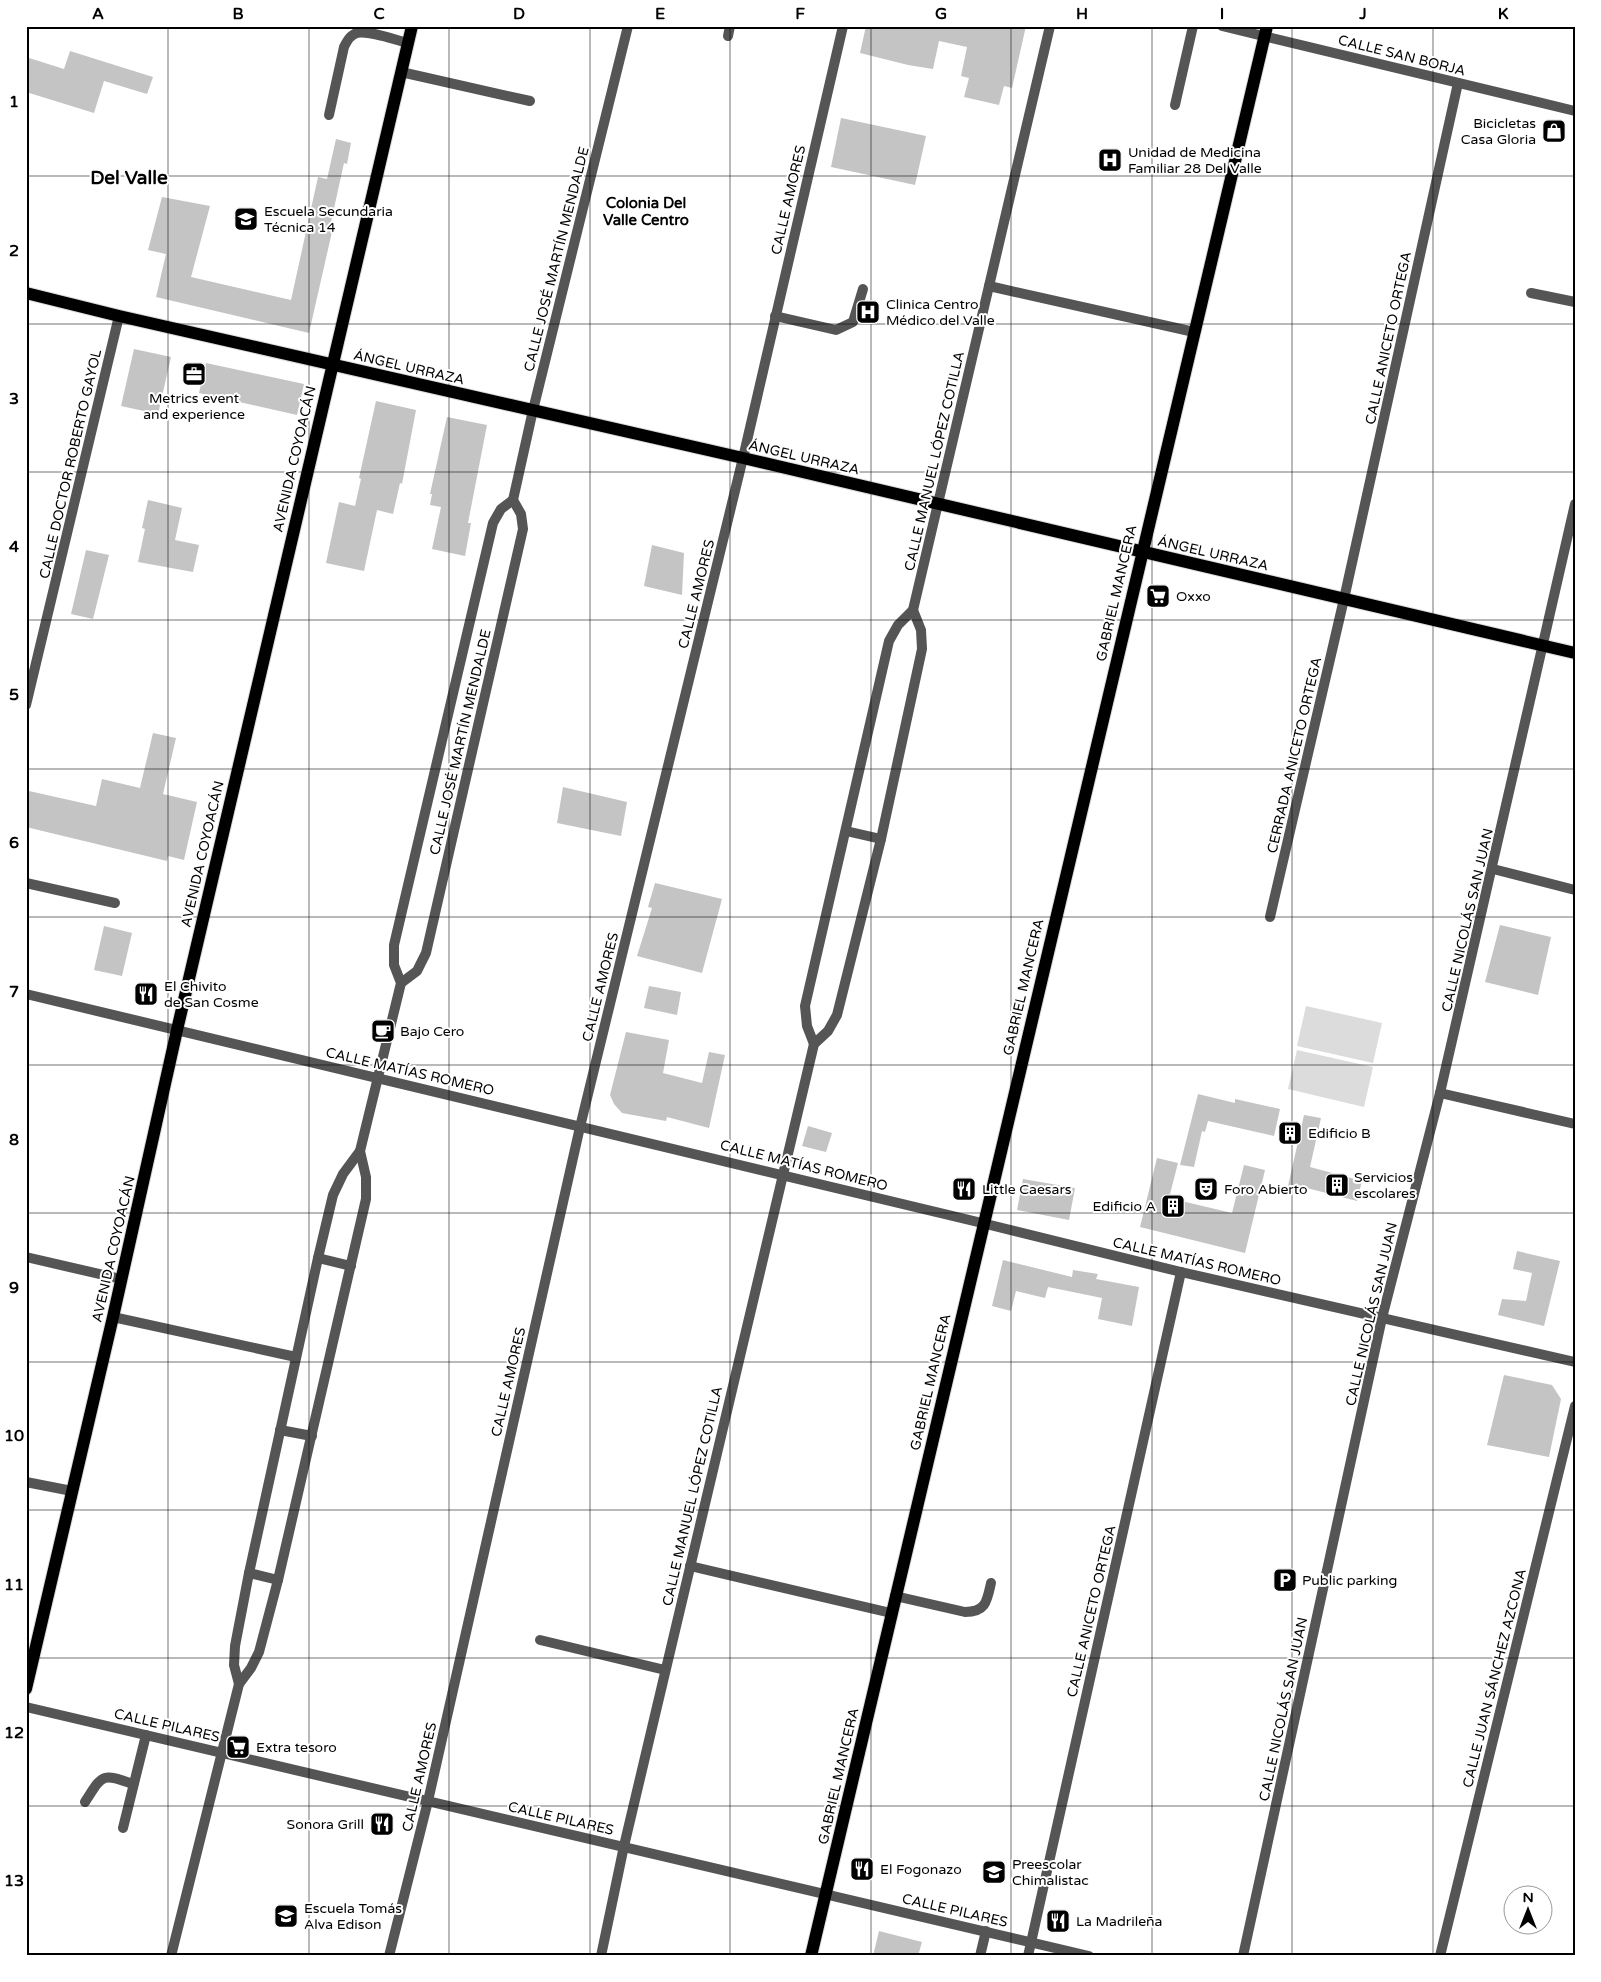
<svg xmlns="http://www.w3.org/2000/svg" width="1601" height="1982" font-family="'Varela Round',sans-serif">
<rect width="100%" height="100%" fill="#fff"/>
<g fill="#dcdcdc">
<polygon points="1306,1006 1382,1023 1373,1063 1297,1046"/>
<polygon points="1297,1050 1373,1067 1364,1107 1288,1089"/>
</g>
<g fill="#c4c4c4">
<polygon points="866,26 1026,26 1012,88 1004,86 999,105 964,97 969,78 961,76 967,47 939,41 933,69 908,65 860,53"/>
<polygon points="70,51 153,77 147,94 104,81 94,113 26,92 26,57 64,69"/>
<polygon points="841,118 926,136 915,185 831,167"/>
<polygon points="336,139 351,143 347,164 344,163 331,222 334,223 309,333 156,297 166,254 148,250 162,197 210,206 191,277 291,300 318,177 327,179"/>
<polygon points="134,349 171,357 158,414 121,406"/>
<polygon points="206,363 304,384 297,415 199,393"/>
<polygon points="376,401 416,410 402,484 400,483 393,514 377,510 364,571 326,563 339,502 355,506 361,479 359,478"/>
<polygon points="447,417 487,425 468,523 471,523 465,556 432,549 441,507 430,505 432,494 430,494"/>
<polygon points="148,500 182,508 175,540 199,545 193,572 138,562 145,529 142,528"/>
<polygon points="652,545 684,553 682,595 644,586"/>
<polygon points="86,550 109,555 93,619 71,614"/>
<polygon points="153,733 176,738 163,794 197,802 184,860 168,856 167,861 26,827 26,804 29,791 96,806 102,779 140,788"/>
<polygon points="563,787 627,802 621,836 557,823"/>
<polygon points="655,883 722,899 702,973 637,956 652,908 648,907"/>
<polygon points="1500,925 1551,937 1538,995 1485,982"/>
<polygon points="104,926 132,933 122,976 94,970"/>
<polygon points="649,986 681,992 677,1015 644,1008"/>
<polygon points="626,1032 669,1040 663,1073 702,1083 709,1052 725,1055 709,1128 667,1117 666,1121 622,1113 614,1104 610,1095"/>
<polygon points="1198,1094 1235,1103 1235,1099 1280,1109 1274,1136 1208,1121 1205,1132 1202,1131 1194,1167 1180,1165"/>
<polygon points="1304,1115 1321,1118 1310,1167 1362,1181 1357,1201 1303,1187 1303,1189 1288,1186"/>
<polygon points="808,1126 832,1133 826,1152 802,1146"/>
<polygon points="1157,1158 1178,1163 1169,1198 1232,1213 1244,1165 1265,1170 1245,1253 1140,1227"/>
<polygon points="1023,1179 1075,1188 1069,1220 1017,1210"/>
<polygon points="1517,1251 1560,1261 1544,1326 1498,1315 1502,1299 1526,1301 1532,1273 1513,1269"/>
<polygon points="1003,1260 1072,1277 1073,1270 1098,1274 1096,1279 1139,1287 1132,1326 1098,1319 1102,1298 1048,1287 1045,1298 1016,1291 1011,1311 992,1306"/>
<polygon points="1504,1375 1552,1385 1561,1399 1549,1457 1487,1445"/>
<polygon points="879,1931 922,1942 918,1956 873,1956"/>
</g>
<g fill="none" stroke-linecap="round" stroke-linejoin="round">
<g stroke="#dbdbdb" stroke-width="14">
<g id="primary">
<polyline points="26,293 119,316 743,458 1575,653"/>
<polyline points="26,1689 113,1317 177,1030 412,26"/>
<polyline points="811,1956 1267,26"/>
</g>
</g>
<g stroke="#555" stroke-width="10">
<polyline points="728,36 730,26"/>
<polyline points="1175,105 1193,26"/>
<path d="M329,115l15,-68c3,-6 6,-12 13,-14 12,-3 38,7 51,10"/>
<polyline points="1531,293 1575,302"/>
<polyline points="775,316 836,330 853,322 863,289"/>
<polyline points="26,1257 121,1279"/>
<polyline points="113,1317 296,1357"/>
<polyline points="26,1482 72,1491"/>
<path d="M895,1596l70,16c21,0 22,-11 26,-29"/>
<path d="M85,1802c18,-28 16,-29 48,-18"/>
</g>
<g stroke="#555" stroke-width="10">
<polyline points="1222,26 1575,111"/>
<polyline points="401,72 530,101"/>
<polyline points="989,286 1194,332"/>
<polyline points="26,705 119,316"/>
<polyline points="846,831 881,839"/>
<polyline points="1493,869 1575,890"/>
<polyline points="26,883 115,903"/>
<polyline points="1270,917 1344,599 1458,83"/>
<polyline points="401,983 417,971 426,953 523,529 521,514 513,500 533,410 628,26"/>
<polyline points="814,1044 807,1026 805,1006 889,641 898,625 913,610 1050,26"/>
<polyline points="1440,1093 1575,1124"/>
<polyline points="982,1223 1181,1272 1575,1362"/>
<polyline points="318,1258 351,1266"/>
<polyline points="280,1430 312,1436"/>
<polyline points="690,1566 891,1613"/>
<polyline points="249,1573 278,1580"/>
<polyline points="540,1640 665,1670"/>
<polyline points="239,1684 234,1665 235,1646 249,1573 318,1258 333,1195 343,1174 360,1151 401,983 394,965 394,945 493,523 501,509 513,500"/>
<polyline points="123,1828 146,1735"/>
<polyline points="171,1956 239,1684 251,1668 259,1652 278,1580 366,1199 366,1177 360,1151"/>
<polyline points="389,1956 428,1801 580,1127 743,458 843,26"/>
<polyline points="601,1956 624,1846 814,1044 828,1031 837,1015 881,839 922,649 921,630 913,610"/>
<polyline points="980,1956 986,1931"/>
<polyline points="1028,1956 1181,1272"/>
<polyline points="1243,1956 1382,1318 1440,1093 1575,504"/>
<polyline points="1440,1956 1575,1406"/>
</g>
<g stroke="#555" stroke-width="10">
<polyline points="26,994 982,1223"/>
<polyline points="26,1707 1089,1956"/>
</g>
<use href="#primary" stroke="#000" stroke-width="12"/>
</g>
<path fill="none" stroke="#000" stroke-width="1" stroke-opacity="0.55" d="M168,26v1930M309,26v1930M449,26v1930M590,26v1930M730,26v1930M871,26v1930M1011,26v1930M1152,26v1930M1292,26v1930M1433,26v1930M26,176h1549M26,324h1549M26,472h1549M26,620h1549M26,769h1549M26,917h1549M26,1065h1549M26,1213h1549M26,1362h1549M26,1510h1549M26,1658h1549M26,1806h1549"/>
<defs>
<g id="shop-square" transform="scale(1.25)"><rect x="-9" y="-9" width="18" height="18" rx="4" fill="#000" stroke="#fff"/><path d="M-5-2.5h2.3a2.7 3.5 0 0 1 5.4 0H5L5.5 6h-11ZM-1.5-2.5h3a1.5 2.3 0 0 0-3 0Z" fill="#fff"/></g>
<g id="hospital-square" transform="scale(1.25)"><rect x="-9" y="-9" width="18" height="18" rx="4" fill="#000" stroke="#fff"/><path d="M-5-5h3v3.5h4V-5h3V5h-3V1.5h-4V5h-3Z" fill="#fff"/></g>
<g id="school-square" transform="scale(1.25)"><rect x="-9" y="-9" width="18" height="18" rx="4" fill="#000" stroke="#fff"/><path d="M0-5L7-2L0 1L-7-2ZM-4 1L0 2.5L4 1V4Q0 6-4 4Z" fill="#fff"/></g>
<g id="office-square" transform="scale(1.25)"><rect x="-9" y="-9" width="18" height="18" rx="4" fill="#000" stroke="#fff"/><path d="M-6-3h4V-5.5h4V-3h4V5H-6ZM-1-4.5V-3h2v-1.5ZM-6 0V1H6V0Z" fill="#fff"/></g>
<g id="supermarket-square" transform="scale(1.25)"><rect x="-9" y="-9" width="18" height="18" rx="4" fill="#000" stroke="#fff"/><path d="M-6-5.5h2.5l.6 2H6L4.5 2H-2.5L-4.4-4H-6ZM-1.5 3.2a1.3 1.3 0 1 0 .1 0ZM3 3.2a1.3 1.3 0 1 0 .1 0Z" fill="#fff"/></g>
<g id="restaurant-square" transform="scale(1.25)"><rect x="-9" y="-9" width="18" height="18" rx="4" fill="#000" stroke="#fff"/><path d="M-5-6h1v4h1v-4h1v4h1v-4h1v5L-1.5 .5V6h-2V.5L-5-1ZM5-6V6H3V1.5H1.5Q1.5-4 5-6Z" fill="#fff"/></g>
<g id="cafe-square" transform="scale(1.25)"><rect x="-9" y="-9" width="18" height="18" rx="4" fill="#000" stroke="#fff"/><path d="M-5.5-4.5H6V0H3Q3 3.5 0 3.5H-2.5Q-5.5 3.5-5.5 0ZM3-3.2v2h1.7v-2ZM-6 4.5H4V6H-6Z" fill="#fff"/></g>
<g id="building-square" transform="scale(1.25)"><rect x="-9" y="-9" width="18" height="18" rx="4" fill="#000" stroke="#fff"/><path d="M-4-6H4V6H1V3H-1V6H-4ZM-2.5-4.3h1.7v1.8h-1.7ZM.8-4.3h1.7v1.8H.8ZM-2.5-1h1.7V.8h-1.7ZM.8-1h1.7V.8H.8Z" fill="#fff"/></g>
<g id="theatre-square" transform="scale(1.25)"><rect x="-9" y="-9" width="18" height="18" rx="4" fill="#000" stroke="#fff"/><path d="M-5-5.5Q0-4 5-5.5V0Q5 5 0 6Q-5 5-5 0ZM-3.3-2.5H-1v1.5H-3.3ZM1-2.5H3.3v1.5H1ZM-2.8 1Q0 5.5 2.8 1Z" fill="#fff"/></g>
<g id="parking-square" transform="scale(1.25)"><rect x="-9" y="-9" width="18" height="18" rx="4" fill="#000" stroke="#fff"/><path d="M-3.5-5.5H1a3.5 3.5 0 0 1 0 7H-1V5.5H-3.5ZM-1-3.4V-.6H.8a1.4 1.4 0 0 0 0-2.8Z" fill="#fff"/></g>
</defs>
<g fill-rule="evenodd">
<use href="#shop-square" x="1554" y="131"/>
<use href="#hospital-square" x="1110" y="160"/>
<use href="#school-square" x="246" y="219"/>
<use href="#hospital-square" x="868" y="312"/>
<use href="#office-square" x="194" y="374"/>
<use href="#supermarket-square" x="1158" y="596"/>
<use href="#restaurant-square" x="146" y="994"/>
<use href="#cafe-square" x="383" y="1031"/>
<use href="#building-square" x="1290" y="1133"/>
<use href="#building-square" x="1337" y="1185"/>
<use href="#restaurant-square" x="964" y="1189"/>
<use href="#theatre-square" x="1206" y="1189"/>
<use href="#building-square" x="1173" y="1206"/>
<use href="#parking-square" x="1285" y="1580"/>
<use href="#supermarket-square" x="238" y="1747"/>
<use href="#restaurant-square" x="382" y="1824"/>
<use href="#restaurant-square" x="862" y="1869"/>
<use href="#school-square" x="994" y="1872"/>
<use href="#school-square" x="286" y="1916"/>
<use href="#restaurant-square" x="1058" y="1921"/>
</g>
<g text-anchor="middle" stroke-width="4" stroke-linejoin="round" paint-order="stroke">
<g font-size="14" fill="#000" stroke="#fff">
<text transform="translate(1402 55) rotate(14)" y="5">CALLE SAN BORJA</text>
<text transform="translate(788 200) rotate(-77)" y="5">CALLE AMORES</text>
<text transform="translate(556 259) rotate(-76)" y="5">CALLE JOSÉ MARTÍN MENDALDE</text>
<text transform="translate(1388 338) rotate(-78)" y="5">CALLE ANICETO ORTEGA</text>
<text transform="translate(409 367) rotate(13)" y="5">ÁNGEL URRAZA</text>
<text transform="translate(804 457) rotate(13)" y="5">ÁNGEL URRAZA</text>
<text transform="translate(294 459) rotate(-77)" y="5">AVENIDA COYOACÁN</text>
<text transform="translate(934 461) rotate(-77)" y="5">CALLE MANUEL LÓPEZ COTILLA</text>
<text transform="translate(70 464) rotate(-77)" y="5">CALLE DOCTOR ROBERTO GAYOL</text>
<text transform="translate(1213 553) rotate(13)" y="5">ÁNGEL URRAZA</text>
<text transform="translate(1116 593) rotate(-77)" y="5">GABRIEL MANCERA</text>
<text transform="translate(696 594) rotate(-76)" y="5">CALLE AMORES</text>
<text transform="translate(460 742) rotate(-77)" y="5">CALLE JOSÉ MARTÍN MENDALDE</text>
<text transform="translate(1294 755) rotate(-77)" y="5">CERRADA ANICETO ORTEGA</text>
<text transform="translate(202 854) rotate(-77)" y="5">AVENIDA COYOACÁN</text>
<text transform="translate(1467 920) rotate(-77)" y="5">CALLE NICOLÁS SAN JUAN</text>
<text transform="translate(600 987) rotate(-76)" y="5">CALLE AMORES</text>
<text transform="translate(1023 987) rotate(-77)" y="5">GABRIEL MANCERA</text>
<text transform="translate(410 1071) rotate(13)" y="5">CALLE MATÍAS ROMERO</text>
<text transform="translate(804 1165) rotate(14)" y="5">CALLE MATÍAS ROMERO</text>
<text transform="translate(113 1249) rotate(-77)" y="5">AVENIDA COYOACÁN</text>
<text transform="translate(1197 1261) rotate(13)" y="5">CALLE MATÍAS ROMERO</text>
<text transform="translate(1371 1314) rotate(-77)" y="5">CALLE NICOLÁS SAN JUAN</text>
<text transform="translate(508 1382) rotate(-77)" y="5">CALLE AMORES</text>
<text transform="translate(930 1382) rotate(-77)" y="5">GABRIEL MANCERA</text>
<text transform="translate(692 1496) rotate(-77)" y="5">CALLE MANUEL LÓPEZ COTILLA</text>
<text transform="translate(1091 1611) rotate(-77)" y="5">CALLE ANICETO ORTEGA</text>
<text transform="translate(1494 1678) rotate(-76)" y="5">CALLE JUAN SÁNCHEZ AZCONA</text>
<text transform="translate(1283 1709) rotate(-78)" y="5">CALLE NICOLÁS SAN JUAN</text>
<text transform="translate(167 1725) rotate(13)" y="5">CALLE PILARES</text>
<text transform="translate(838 1776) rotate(-77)" y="5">GABRIEL MANCERA</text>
<text transform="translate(419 1777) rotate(-77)" y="5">CALLE AMORES</text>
<text transform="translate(561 1818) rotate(13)" y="5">CALLE PILARES</text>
<text transform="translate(955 1910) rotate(13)" y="5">CALLE PILARES</text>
</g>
<g font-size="14" fill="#000" stroke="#fff" text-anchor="start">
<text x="1536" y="128" text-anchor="end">Bicicletas<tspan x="1536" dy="16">Casa Gloria</tspan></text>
<text x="1128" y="157">Unidad de Medicina<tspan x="1128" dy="16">Familiar 28 Del Valle</tspan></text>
<text x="264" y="216">Escuela Secundaria<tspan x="264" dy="16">Técnica 14</tspan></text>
<text x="886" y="309">Clinica Centro<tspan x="886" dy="16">Médico del Valle</tspan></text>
<text x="194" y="403" text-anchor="middle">Metrics event<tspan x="194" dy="16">and experience</tspan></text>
<text x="1176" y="601">Oxxo</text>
<text x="164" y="991">El Chivito<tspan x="164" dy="16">de San Cosme</tspan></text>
<text x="400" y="1036">Bajo Cero</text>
<text x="1308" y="1138">Edificio B</text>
<text x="1354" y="1182">Servicios<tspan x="1354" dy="16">escolares</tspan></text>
<text x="982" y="1194">Little Caesars</text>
<text x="1224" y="1194">Foro Abierto</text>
<text x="1156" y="1211" text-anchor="end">Edificio A</text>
<text x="1302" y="1585">Public parking</text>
<text x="256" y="1752">Extra tesoro</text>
<text x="364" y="1829" text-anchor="end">Sonora Grill</text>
<text x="1012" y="1869">Preescolar<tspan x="1012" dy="16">Chimalistac</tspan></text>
<text x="880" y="1874">El Fogonazo</text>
<text x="304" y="1913">Escuela Tomás<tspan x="304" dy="16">Alva Edison</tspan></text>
<text x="1076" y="1926">La Madrileña</text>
</g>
<g font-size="15" font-weight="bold" fill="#000" stroke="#fff">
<text x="646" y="208">Colonia Del<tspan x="646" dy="17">Valle Centro</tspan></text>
</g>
<g font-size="19" font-weight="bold" fill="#000" stroke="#fff">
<text x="129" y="184">Del Valle</text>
</g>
</g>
<rect width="1601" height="1982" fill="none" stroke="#ffffff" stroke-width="55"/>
<g transform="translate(1528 1910)"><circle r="24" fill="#ffffff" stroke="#999999"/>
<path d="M0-4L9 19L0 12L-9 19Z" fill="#000000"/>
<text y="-8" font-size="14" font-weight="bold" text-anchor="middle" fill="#000000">N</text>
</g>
<rect x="28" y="28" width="1546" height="1926" fill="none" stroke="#000" stroke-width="2"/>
<g font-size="16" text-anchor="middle" font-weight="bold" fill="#000">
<text x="98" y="19">A</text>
<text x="238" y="19">B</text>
<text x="379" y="19">C</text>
<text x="519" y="19">D</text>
<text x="660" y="19">E</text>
<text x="800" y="19">F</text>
<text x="941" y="19">G</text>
<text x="1082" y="19">H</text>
<text x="1222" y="19">I</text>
<text x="1363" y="19">J</text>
<text x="1503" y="19">K</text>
<text x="14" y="107">1</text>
<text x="14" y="256">2</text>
<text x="14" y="404">3</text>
<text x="14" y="552">4</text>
<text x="14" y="700">5</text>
<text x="14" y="848">6</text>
<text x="14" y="997">7</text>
<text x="14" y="1145">8</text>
<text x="14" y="1293">9</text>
<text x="14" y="1441">10</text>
<text x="14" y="1590">11</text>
<text x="14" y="1738">12</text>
<text x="14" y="1886">13</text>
</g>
</svg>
